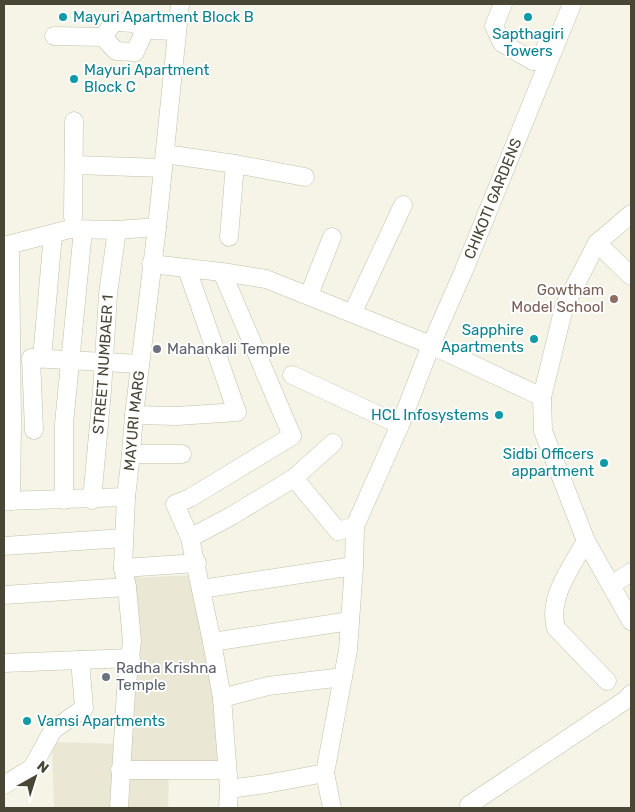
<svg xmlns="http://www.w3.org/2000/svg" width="635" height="812" font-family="Rubik,sans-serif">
<rect width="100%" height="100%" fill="#f5f4e7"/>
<polygon fill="#eae8d4" points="197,575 212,652 219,775 169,773 168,808 54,808 52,742 123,744 128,578"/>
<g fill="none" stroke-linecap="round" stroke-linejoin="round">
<g stroke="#c2c0a8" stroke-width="19">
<g id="minor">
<polyline points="503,4 494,26 502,43 533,61 543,53 549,39"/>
<polyline points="54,36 103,37 116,51 135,52 145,30 177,31"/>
<polyline points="103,37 114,22 134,23 145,30"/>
<polyline points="165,154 235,164 305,177"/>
<polyline points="75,165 163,168"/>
<polyline points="631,214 597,243 564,307 542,397 543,431 586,541 631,621"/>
<polyline points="73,217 74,121"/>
<polyline points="229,237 235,164"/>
<polyline points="597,243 631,276"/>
<polyline points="10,245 12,422 11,501"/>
<polyline points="4,246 70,229 117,230 157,227"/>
<polyline points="151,264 222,272 266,279 431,345 542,397"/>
<polyline points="222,272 292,436 190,498 175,504 190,538 212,642 222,698 229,789 228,808"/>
<polyline points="309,295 332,237"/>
<polyline points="353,312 403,205"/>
<polyline points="42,358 53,234"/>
<polyline points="292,375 400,425"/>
<polyline points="134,415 177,416 237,412 187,269"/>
<polyline points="34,430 31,358 140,364"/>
<polyline points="131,454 182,454"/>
<polyline points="294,478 333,443"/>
<polyline points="64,500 64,424 83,230"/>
<path id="s1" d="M92,500l10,-109 6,-97 9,-64"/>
<polyline points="4,501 126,497"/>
<polyline points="190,538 233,515 294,478 338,531 355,526"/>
<path d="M586,541c-14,25 -39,57 -30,87l51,53"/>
<polyline points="4,546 124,538"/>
<polyline points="123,568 197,563"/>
<polyline points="612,585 631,572"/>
<polyline points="201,589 354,566"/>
<polyline points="4,595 127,587"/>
<polyline points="212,642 350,621"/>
<polyline points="4,663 131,658"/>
<polyline points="222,698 268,686 343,677"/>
<polyline points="120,770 217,770"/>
<polyline points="325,773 332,808"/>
<polyline points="4,785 32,768 53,730 84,708 80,660"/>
<path id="s2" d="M229,789l37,-5 59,-11 23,-123 6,-84 1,-40 45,-101 31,-80 33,-75 108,-266"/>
<polyline points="469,805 627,699 631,694"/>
<path id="s3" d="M119,808l7,-117 6,-50 -5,-54 -4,-19 3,-71 5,-43 3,-39 23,-188 23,-223"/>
</g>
</g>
<use href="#minor" stroke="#fff" stroke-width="18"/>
</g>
<g fill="#0f9aa8" stroke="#fff" stroke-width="2">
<circle cx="63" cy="17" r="5"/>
<circle cx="528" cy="17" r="5"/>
<circle cx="74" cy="79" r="5"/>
<circle cx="534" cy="339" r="5"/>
<circle cx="499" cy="415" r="5"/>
<circle cx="604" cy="463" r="5"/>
<circle cx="27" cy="721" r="5"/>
</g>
<circle fill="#8d6e63" stroke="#fff" stroke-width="2" cx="614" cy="299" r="5"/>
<g fill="#6b7280" stroke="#fff" stroke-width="2">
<circle cx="157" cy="349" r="5"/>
<circle cx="106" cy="677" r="5"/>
</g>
<g text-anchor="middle" stroke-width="4" stroke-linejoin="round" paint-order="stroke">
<g font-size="15" fill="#0d838f" stroke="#fff" text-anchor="start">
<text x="73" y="22">Mayuri Apartment Block B</text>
<text x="528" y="39" text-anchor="middle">Sapthagiri<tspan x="528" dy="17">Towers</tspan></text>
<text x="84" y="75">Mayuri Apartment<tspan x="84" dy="17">Block C</tspan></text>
<text x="524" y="335" text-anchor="end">Sapphire<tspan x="524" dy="17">Apartments</tspan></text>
<text x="489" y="420" text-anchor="end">HCL Infosystems</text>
<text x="594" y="459" text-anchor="end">Sidbi Officers<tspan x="594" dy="17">appartment</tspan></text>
<text x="37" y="726">Vamsi Apartments</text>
</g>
<g font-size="15" fill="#494635" stroke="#fff">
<text dy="5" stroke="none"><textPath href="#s2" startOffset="702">CHIKOTI GARDENS</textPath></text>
<text dy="5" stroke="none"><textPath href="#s1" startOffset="136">STREET NUMBAER 1</textPath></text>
<text dy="5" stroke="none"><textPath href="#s3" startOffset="389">MAYURI MARG</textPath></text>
</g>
<g font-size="15" fill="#785e54" stroke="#fff" text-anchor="end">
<text x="604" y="295">Gowtham<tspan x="604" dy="17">Model School</tspan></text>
</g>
<g font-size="15" fill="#5b616d" stroke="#fff" text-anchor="start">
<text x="167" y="354">Mahankali Temple</text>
<text x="116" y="673">Radha Krishna<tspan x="116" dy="17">Temple</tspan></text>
</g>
</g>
<rect width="635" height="812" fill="none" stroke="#494635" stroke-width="10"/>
<g transform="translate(35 777) rotate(39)" stroke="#ffffff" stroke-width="4" paint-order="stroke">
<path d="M0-4L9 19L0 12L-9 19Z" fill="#494635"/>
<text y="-8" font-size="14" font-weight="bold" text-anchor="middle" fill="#494635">N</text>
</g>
</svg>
